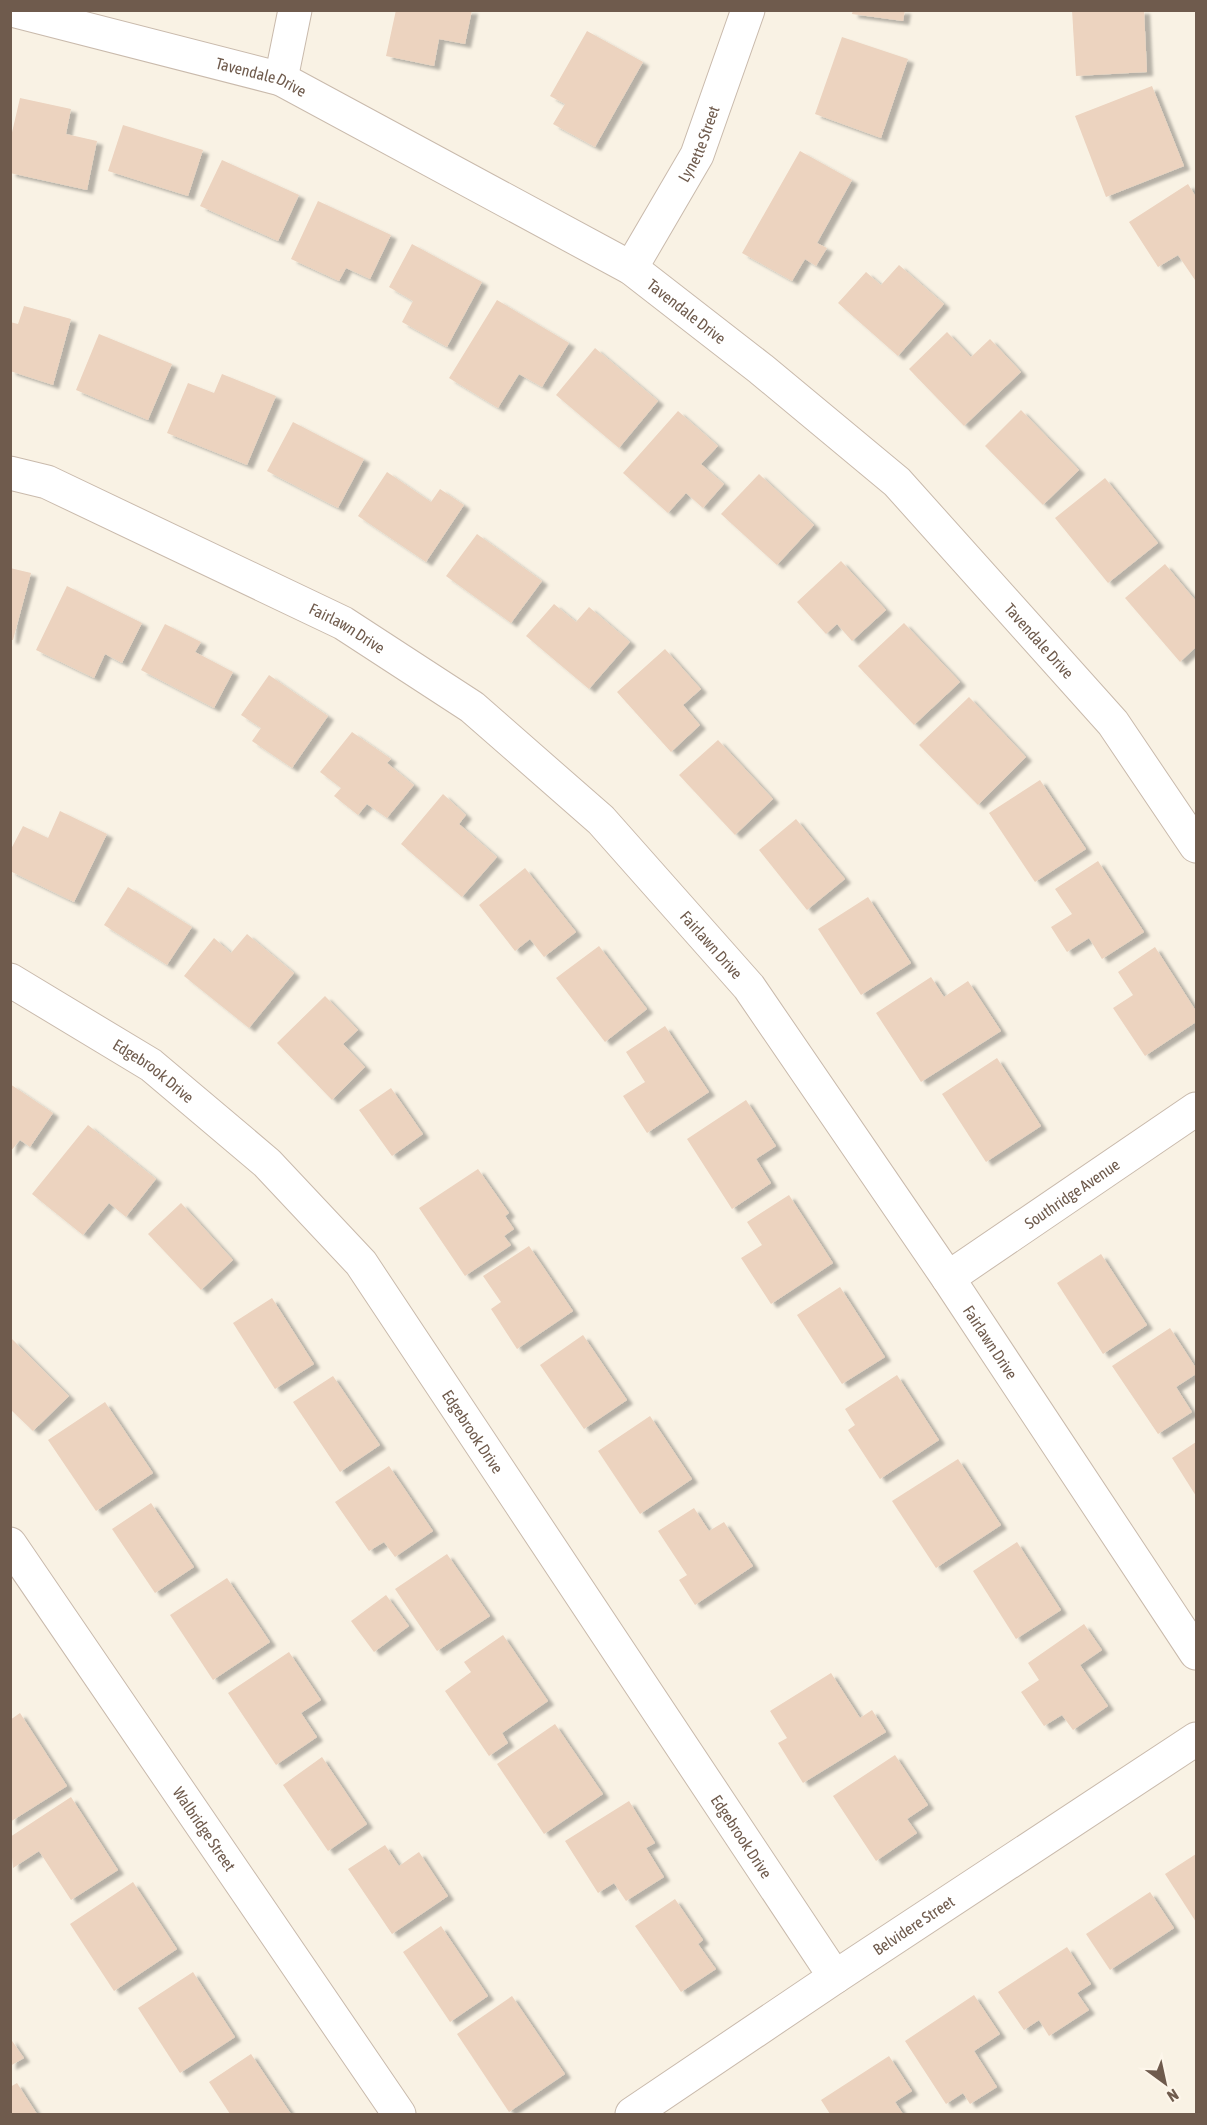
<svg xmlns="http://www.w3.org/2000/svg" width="1207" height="2125" font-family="'Asap Condensed',sans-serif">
<defs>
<filter id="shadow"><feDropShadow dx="6" dy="4" stdDeviation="1.5" flood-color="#0004"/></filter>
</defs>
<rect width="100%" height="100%" fill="#f9f2e4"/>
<g fill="#ecd3bf" filter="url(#shadow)">
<polygon points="396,10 472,10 465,44 439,39 434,66 386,56"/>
<polygon points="853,10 905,10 903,21 852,14"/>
<polygon points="1072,10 1144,10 1147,72 1076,76"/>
<polygon points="587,31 643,62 595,147 553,124 565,104 550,96"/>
<polygon points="842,37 908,59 881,138 815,114"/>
<polygon points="1152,86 1184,166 1106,197 1075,116"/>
<polygon points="20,98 71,109 66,134 97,141 87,190 10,173 10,141"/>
<polygon points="123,125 203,150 188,196 108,171"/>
<polygon points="800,151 852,180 817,243 827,248 816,266 805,259 792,281 742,253"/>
<polygon points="222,160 299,195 278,241 200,206"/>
<polygon points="1188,184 1196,197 1195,280 1178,255 1158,267 1129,222"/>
<polygon points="318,201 391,235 370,279 346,268 339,281 291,259"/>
<polygon points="412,244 482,282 447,347 402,322 413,301 389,287"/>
<polygon points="899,265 944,304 898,356 838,303 866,272 881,285"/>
<polygon points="497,300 569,343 542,387 519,374 498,408 449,378"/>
<polygon points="24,306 71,319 53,385 10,371 10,322 18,324"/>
<polygon points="947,332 971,357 990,339 1021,372 964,426 909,369"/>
<polygon points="99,334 172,364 148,420 76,390"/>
<polygon points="595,348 658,401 619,448 556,395"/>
<polygon points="222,374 276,396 247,465 167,433 188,383 214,393"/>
<polygon points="1021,410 1079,470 1043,505 985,446"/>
<polygon points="678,411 718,446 701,464 724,484 703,508 686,493 668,513 623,473"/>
<polygon points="293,422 364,459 338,508 267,471"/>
<polygon points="387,472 431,502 440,489 464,505 426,562 358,516"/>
<polygon points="759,474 814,525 777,565 721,514"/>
<polygon points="1105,478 1158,543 1108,583 1055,518"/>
<polygon points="477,534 542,581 511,623 446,576"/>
<polygon points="841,561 886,610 852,641 837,624 826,634 797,602"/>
<polygon points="1165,564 1196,601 1196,647 1180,662 1125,598"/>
<polygon points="10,568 31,573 13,640 10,640"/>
<polygon points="67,586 142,623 122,663 105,654 94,678 36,650"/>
<polygon points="554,604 576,622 589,607 630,642 589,689 526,636"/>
<polygon points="904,623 960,682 914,725 858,666"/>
<polygon points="165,624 201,642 195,652 233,672 214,708 141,670"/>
<polygon points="665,649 701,689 683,705 700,725 671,752 617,692"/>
<polygon points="269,675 328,716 292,768 252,741 261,728 241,715"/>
<polygon points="969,697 1026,757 978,805 919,745"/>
<polygon points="352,732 391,759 387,763 414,785 387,818 367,804 358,815 334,796 341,788 320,772"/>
<polygon points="718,740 773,799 735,835 679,775"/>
<polygon points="1040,780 1086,849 1035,882 989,813"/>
<polygon points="443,794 466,815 459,824 497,857 462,897 401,844"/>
<polygon points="60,811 107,834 74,902 10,871 10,851 23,826 48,838"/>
<polygon points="796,819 845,879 807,910 759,850"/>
<polygon points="1098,861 1144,932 1102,959 1089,938 1067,952 1051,927 1072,914 1055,889"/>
<polygon points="525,868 576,932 544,957 530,939 515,951 479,905"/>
<polygon points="128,887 192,927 167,965 104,925"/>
<polygon points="868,897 911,963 861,995 818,929"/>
<polygon points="247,934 294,973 249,1028 184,976 214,938 231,953"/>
<polygon points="599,946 647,1009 605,1042 556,978"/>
<polygon points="1155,947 1196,1011 1196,1022 1145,1056 1113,1008 1133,995 1118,972"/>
<polygon points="931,977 944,997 968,981 1001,1031 921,1082 876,1013"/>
<polygon points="325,996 358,1030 343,1044 365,1067 332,1100 277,1043"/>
<polygon points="665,1026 709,1092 647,1133 623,1096 645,1082 626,1052"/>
<polygon points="997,1058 1041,1126 986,1162 942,1094"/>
<polygon points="10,1084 53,1113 30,1147 20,1140 10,1152"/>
<polygon points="391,1088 423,1134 392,1156 359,1110"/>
<polygon points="746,1100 776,1146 756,1159 771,1183 732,1209 687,1139"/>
<polygon points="88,1125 156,1179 126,1217 109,1203 83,1235 32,1194"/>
<polygon points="478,1169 509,1213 505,1216 514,1229 504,1236 511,1245 465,1276 419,1208"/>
<polygon points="789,1195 833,1263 771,1304 741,1258 762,1245 747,1222"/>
<polygon points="181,1203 233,1260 201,1290 148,1234"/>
<polygon points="529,1246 573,1311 517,1349 491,1309 501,1302 483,1276"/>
<polygon points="1101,1254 1147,1325 1103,1354 1057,1283"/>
<polygon points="840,1287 885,1357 842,1384 797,1315"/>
<polygon points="272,1298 314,1364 275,1389 233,1323"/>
<polygon points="1170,1328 1196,1368 1196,1374 1176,1387 1192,1412 1158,1434 1112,1366"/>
<polygon points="583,1335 627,1400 584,1429 540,1365"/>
<polygon points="12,1339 69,1396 33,1431 10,1409"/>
<polygon points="897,1375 939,1440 880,1479 848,1430 855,1425 845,1409"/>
<polygon points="333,1376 380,1445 340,1472 293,1402"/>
<polygon points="105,1402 153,1473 96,1511 48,1440"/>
<polygon points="650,1416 692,1479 640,1514 598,1451"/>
<polygon points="1196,1442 1196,1496 1172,1458"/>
<polygon points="958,1459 1001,1525 936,1568 892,1501"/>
<polygon points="389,1466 433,1531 395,1557 384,1542 369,1551 335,1502"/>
<polygon points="151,1503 194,1567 155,1593 112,1529"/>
<polygon points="694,1508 709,1531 724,1522 753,1566 695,1605 679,1580 687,1575 658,1531"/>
<polygon points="1017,1542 1061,1610 1016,1639 973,1571"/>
<polygon points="447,1554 490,1616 437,1651 395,1589"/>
<polygon points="227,1578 270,1642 213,1680 170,1615"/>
<polygon points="386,1595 409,1626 374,1652 351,1621"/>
<polygon points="1084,1624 1102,1650 1080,1665 1108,1706 1073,1730 1062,1715 1044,1726 1021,1692 1039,1680 1028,1663"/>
<polygon points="503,1635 548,1701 502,1733 508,1743 489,1756 445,1691 471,1672 464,1662"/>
<polygon points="289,1652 321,1700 301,1713 317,1737 276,1765 228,1693"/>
<polygon points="831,1673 860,1718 872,1710 886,1732 803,1783 778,1743 787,1738 770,1711"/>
<polygon points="20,1713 67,1786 10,1822 10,1720"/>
<polygon points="555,1724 603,1794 544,1834 497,1764"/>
<polygon points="895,1755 928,1805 907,1819 917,1833 876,1861 833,1796"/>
<polygon points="322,1757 367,1824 328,1851 283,1785"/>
<polygon points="71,1797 118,1870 71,1900 39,1851 13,1868 10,1837"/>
<polygon points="629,1801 655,1843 646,1848 664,1877 626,1901 614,1883 598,1893 565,1841"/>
<polygon points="385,1845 399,1866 419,1852 448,1896 392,1934 348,1869"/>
<polygon points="1196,1854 1196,1922 1165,1874"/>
<polygon points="133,1882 177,1949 114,1991 70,1924"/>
<polygon points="1150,1892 1174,1928 1110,1970 1086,1934"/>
<polygon points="675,1899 703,1940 698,1944 716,1969 681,1992 635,1926"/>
<polygon points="441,1926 488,1996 450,2022 403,1952"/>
<polygon points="1067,1947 1091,1984 1077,1993 1089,2010 1049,2036 1039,2020 1024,2030 998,1992"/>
<polygon points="193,1972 235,2037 180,2073 138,2008"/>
<polygon points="974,1995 1000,2034 974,2051 997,2087 970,2104 963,2093 946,2104 905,2041"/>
<polygon points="512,1996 565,2074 509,2112 457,2034"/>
<polygon points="10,2038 24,2058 10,2066"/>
<polygon points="251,2054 291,2114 230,2114 209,2082"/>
<polygon points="889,2056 912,2091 895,2102 903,2114 830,2114 821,2100"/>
<polygon points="17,2083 37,2114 10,2114 10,2087"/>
</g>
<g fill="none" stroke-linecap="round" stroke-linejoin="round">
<g stroke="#c9baac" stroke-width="35">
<g id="street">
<path id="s1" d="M12,10l269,69 350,189 130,101 136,113 216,241 83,123"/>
<polyline points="281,79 295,10"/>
<path id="s2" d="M631,268l66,-113 51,-145"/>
<path id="s3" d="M10,473l37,9 296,141 129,84 129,113 148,167 199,291 248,375"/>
<path id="s4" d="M10,980l141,85 116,98 94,100 474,714"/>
<path id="s5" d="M948,1278l248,-169"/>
<path id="s6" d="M10,1544l389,570"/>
<path id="s7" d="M632,2114l203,-137 361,-238"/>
</g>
</g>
<use href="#street" stroke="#fff" stroke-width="33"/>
</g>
<g text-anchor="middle" stroke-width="4.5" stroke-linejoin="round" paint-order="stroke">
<g font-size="16" fill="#6f5b4d" stroke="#fdf6ea">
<text dy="6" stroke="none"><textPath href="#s1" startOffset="258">Tavendale Drive</textPath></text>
<text dy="6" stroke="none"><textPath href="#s2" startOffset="142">Lynette Street</textPath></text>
<text dy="6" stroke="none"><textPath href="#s1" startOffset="746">Tavendale Drive</textPath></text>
<text dy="6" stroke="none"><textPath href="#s3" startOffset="372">Fairlawn Drive</textPath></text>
<text dy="6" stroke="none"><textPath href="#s1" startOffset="1230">Tavendale Drive</textPath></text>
<text dy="6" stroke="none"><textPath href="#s3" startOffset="858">Fairlawn Drive</textPath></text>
<text dy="6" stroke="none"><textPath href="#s4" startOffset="170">Edgebrook Drive</textPath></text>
<text dy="6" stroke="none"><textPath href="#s5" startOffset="150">Southridge Avenue</textPath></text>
<text dy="6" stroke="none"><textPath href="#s3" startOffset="1344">Fairlawn Drive</textPath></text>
<text dy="6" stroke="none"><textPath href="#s4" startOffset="656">Edgebrook Drive</textPath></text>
<text dy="6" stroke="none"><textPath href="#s6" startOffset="345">Walbridge Street</textPath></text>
<text dy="6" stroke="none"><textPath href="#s4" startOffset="1142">Edgebrook Drive</textPath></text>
<text dy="6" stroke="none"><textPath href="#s7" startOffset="339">Belvidere Street</textPath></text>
</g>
</g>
<rect width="1207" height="2125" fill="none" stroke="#6f5b4d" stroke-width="24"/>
<g transform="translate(1165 2083) rotate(147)" stroke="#fdf6ea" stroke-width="4.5" paint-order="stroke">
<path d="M0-4.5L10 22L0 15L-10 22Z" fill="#6f5b4d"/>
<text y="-9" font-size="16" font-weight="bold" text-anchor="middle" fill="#6f5b4d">N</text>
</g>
</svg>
